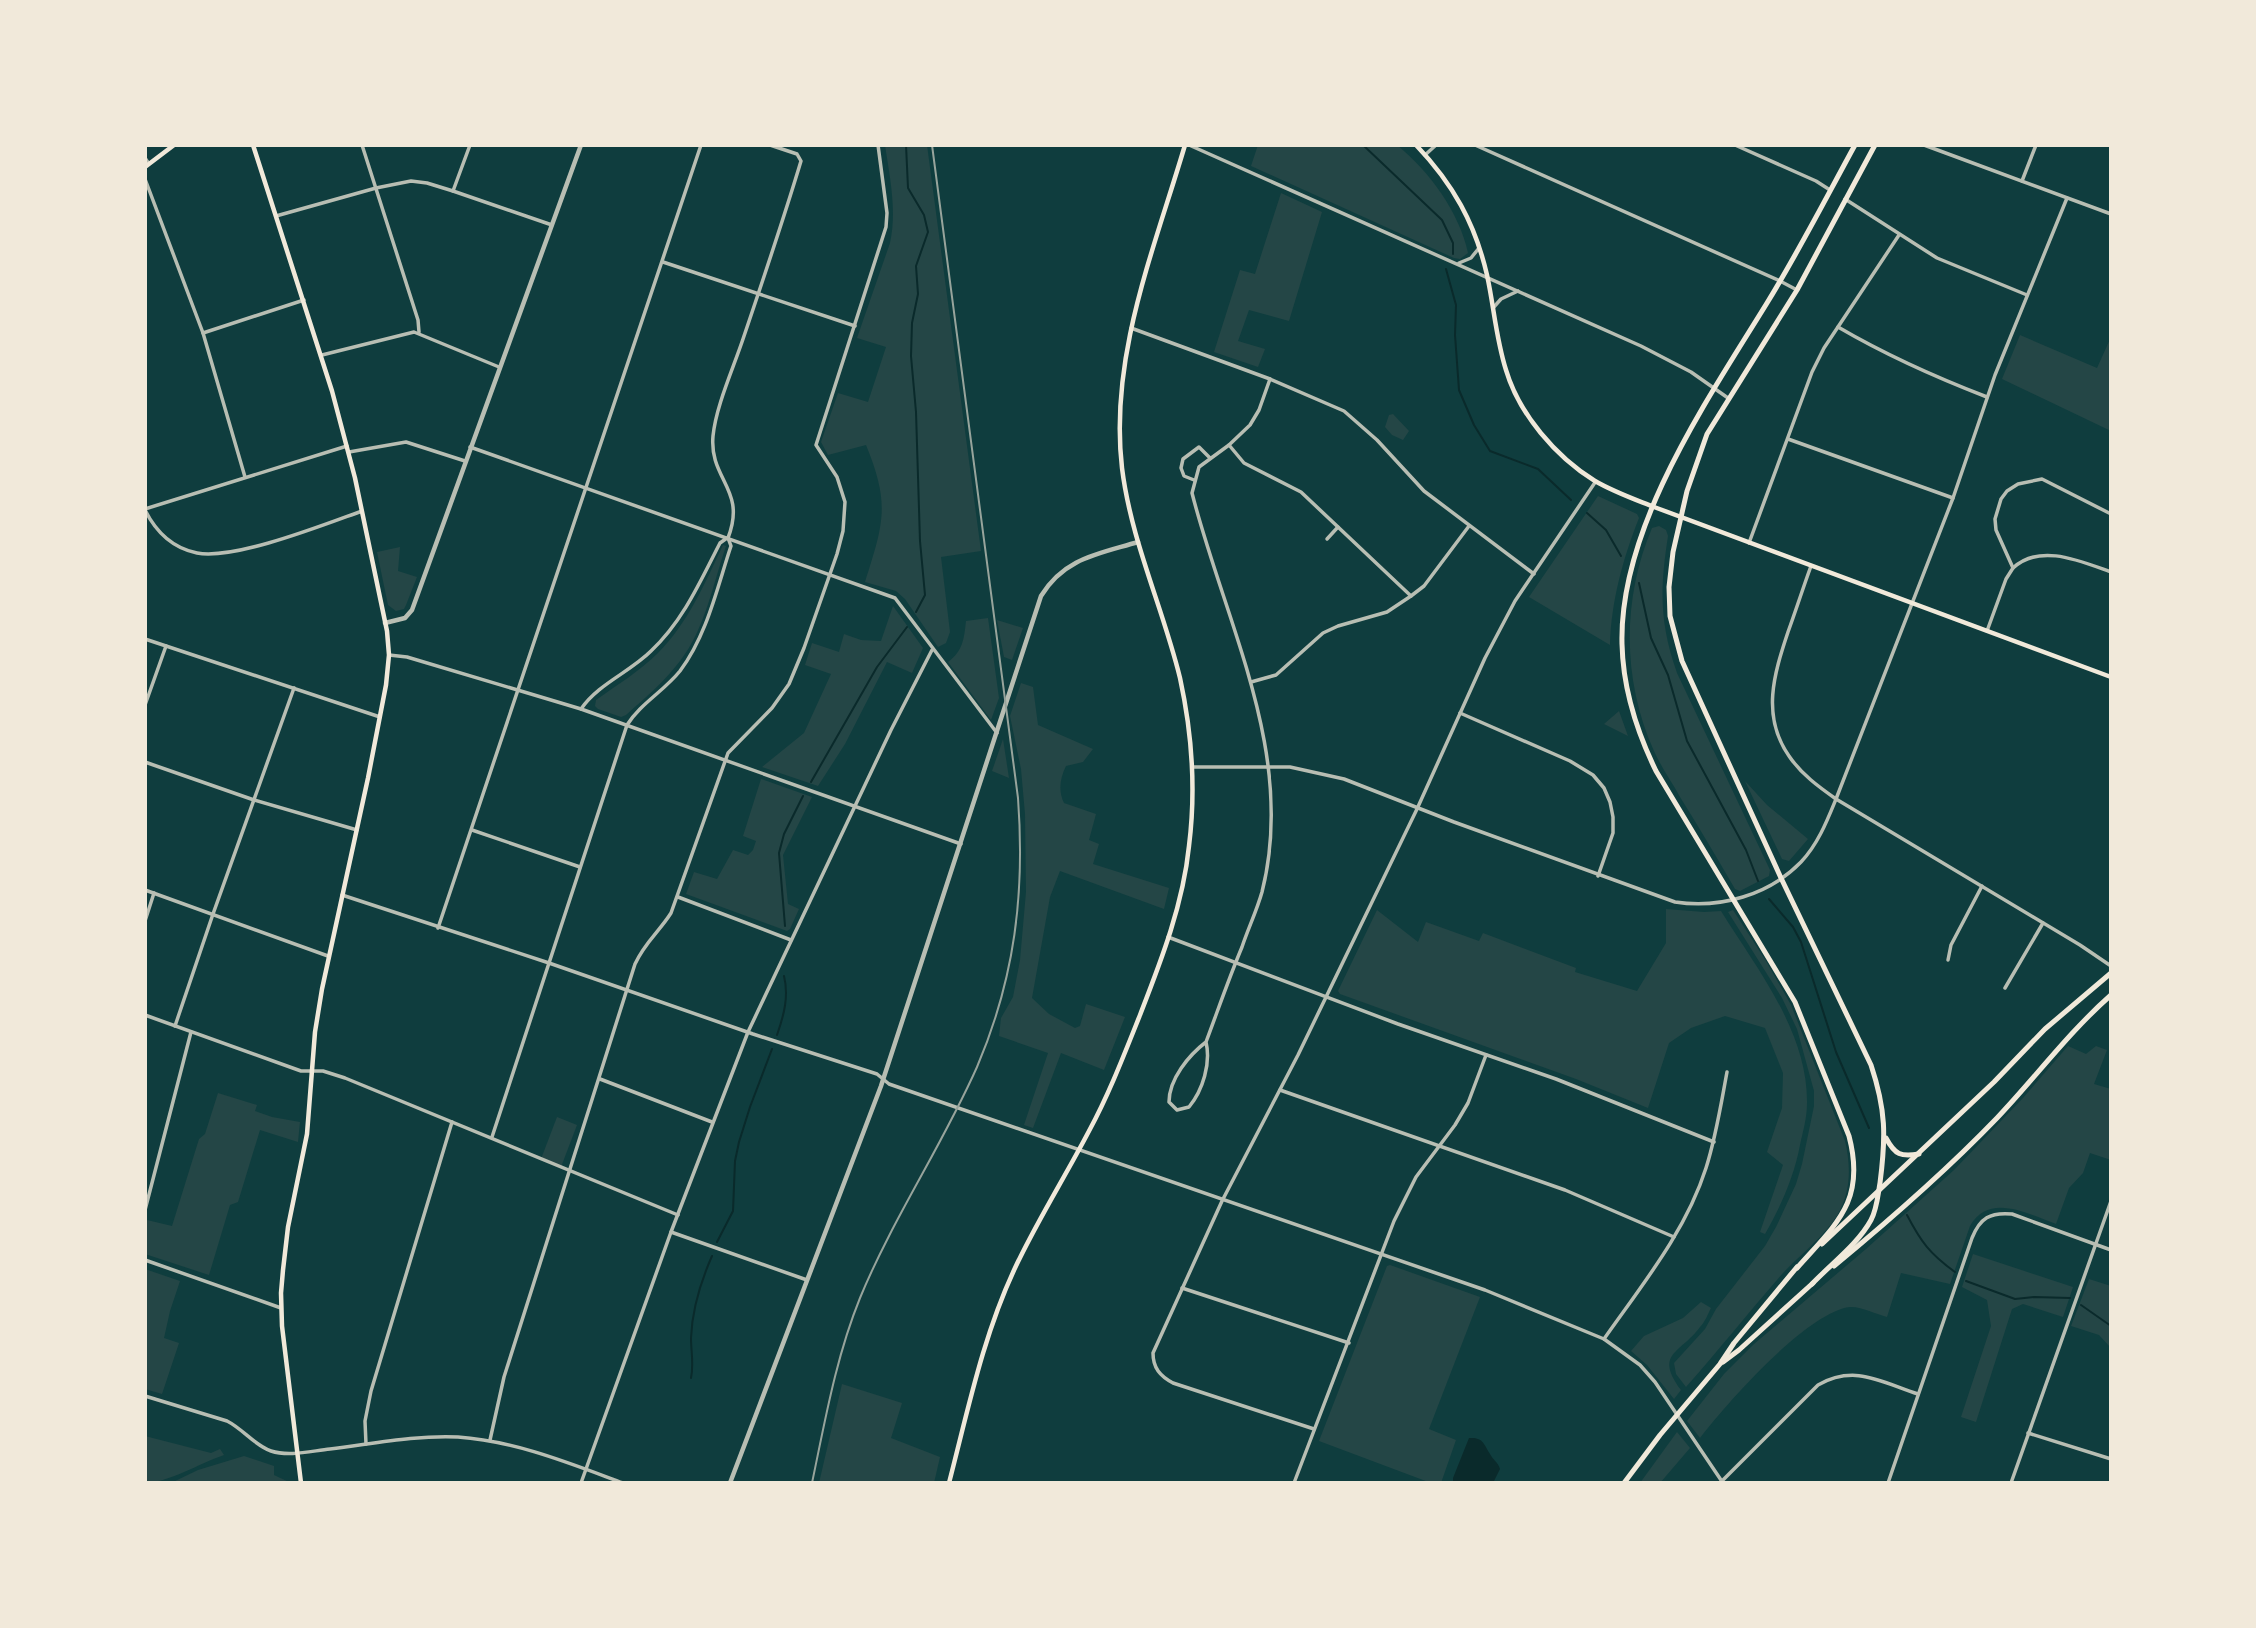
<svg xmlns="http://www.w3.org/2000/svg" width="2256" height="1628" font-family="'IBM Plex Sans',sans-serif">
<rect width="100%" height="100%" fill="#0f3d3e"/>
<g fill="#244646">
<path d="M885,145h42l54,406 -40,6 9,75 -4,11 -8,4 -33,-48 -9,-8 -31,-9c19,-60 25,-78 1,-137l-38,10 -7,-13 17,-49 30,9 18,-55 -29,-9 33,-95c7,-32 0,-65 -5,-98z"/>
<path d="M1258,145h139c33,27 62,67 71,108l-8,6 -6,-1 -203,-92z"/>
<polygon points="1281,193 1322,212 1289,321 1249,310 1238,341 1265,349 1258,367 1214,352 1240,270 1255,274"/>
<polygon points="2020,335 2097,368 2111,337 2111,431 2002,379"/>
<polygon points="1393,414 1409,431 1403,440 1392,435 1385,427 1389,415"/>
<path d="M1598,496l39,18 2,4c-16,40 -28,84 -29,127l-81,-48z"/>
<path d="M1659,526l7,4 2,6c-8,52 -9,86 9,137l93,197 -1,6 -29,15 -5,-2c-18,-31 -36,-62 -55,-92 -8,-15 -19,-30 -26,-46 -32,-71 -32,-152 -2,-223z"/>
<path d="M723,545l3,1c-13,38 -21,83 -46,115 -15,20 -35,37 -54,54l-5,2 -23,-8 -3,-3 1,-6c21,-15 44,-29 62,-47 30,-30 47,-70 65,-108z"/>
<polygon points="400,547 398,571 417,577 406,605 404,609 396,611 388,605 377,552"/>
<polygon points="893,606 923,648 912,673 887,662 845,744 818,786 762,767 804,733 831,674 805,665 812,643 839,652 844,634 861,640 881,641"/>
<path d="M988,618l11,80 -8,22 -43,-58c15,-11 16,-23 18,-41z"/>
<polygon points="997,620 1023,628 1012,660 1004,657"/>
<path d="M1021,683l12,4 5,38 55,24 -10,13 -17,4c-6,12 -8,25 -2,37l32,11 -7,26 10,4 -6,20 76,24 -5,21 -104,-38 -10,26 -18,101 17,16 26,14 5,-2 6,-22 39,13 -21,53 -43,-17 -28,75 -9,-3 24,-72 -49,-17 2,-18 12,-21 7,-37 6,-68 -1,-78 -4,-45 -11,-53z"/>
<polygon points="1619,711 1628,736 1604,724"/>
<polygon points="1003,739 1009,778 992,771"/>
<polygon points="761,779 812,797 783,855 788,904 799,909 790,929 787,931 686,894 694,872 717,879 733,850 748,855 753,850 756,841 743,836"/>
<polygon points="1745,781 1767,805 1808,839 1789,861 1782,859"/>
<path d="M1666,909l38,3 17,-1c36,58 87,121 86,192 0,15 -4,28 -7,42 -6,32 -19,61 -35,89l-5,-2 23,-67 -16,-13 15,-44 1,-35 -18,-45 -40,-12 -34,12 -22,15 -21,65 -72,-29 -236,-85 -2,-3 39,-81 41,32 8,-20 53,19 4,-8 93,35 -1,4 62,19 29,-48z"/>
<path d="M1733,910l33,51 25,44 54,136c6,25 6,50 -7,73 -13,22 -37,40 -55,59 -33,37 -64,77 -97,114l-10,-13 -2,-11 31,-34 11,-20 49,-63 11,-19 20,-43 6,-20 12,-58v-15l-17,-62 -15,-31 -54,-86z"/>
<path d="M2068,1046l18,8 10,-8 11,4 -13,34 17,5v71l-21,-7 -7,20 -14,15 -13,36c-28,-10 -67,-32 -86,2l-20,58 -49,-11 -14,44c-11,-3 -27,-11 -37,-10 -43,5 -124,97 -150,131l-13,-17 37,-47 30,-30 112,-95 88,-79 69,-72z"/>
<polygon points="218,1093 257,1105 255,1111 272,1117 300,1122 298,1142 260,1130 238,1202 230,1205 209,1275 145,1254 147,1220 172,1226 199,1139 205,1134"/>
<polygon points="557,1117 577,1125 561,1167 541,1159"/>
<polygon points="1973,1254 2073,1287 2063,1317 2023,1304 2012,1309 1976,1422 1961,1417 1991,1326 1987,1300 1962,1287"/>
<polygon points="1390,1265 1480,1297 1429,1429 1456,1440 1441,1483 1431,1483 1319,1441 1387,1266"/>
<polygon points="145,1269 180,1281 170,1311 164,1338 179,1343 162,1394 145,1389"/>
<polygon points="2089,1279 2111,1286 2111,1348 2099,1335 2071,1326"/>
<path d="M1701,1302l10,6c-3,6 -6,14 -11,19 -20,27 -46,26 -19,63l-7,9 -27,-34 -16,-14 13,-15 39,-18z"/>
<polygon points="842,1384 902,1403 891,1438 940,1457 934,1483 819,1483"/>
<polygon points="1677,1432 1690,1448 1660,1483 1640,1483"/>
<path d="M145,1436l66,17 9,-4 4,6c-24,8 -56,28 -79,28z"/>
<polygon points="244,1456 274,1466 274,1475 291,1483 171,1483 198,1470"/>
</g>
<path fill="#0a2a2b" d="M1469,1438c14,-1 15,6 21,16 3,6 8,8 10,15l-7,14h-40v-5z"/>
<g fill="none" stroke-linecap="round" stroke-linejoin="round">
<g stroke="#0a2a2b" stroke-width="2">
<polyline points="906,145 908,188 924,215 928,232 916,266 918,294 912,323 911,356 916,412 920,541 925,595 916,612"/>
<polyline points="1363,145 1442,220 1453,243 1453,254"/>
<polyline points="1446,269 1456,305 1455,335 1459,390 1474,425 1490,451 1538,469 1571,500"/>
<polyline points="1587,513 1606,530 1621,556"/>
<polyline points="1639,583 1651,638 1668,675 1687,741 1746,850 1758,881"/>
<polyline points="811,782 877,667 907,627"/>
<polyline points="1769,899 1793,927 1801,942 1836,1052 1869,1128"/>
<polyline points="785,926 779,853 784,834 803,796"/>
<path d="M777,1035c7,-20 12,-39 7,-59"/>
<path d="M1907,1215c14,27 23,39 48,57"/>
<polyline points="717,1242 733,1211 735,1161 739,1142 750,1107 772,1049"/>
<polyline points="1966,1281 2015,1299 2034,1297 2070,1298"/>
<polyline points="2081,1305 2111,1326"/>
<path d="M691,1378c3,-14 0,-26 0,-40 1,-27 10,-57 21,-82"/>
</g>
<g stroke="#b8beb3" stroke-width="3.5">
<polyline points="362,145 418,320 419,332"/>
<polyline points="1189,145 1641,346 1691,372 1728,398"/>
<polyline points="1475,145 1780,281 1797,290"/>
<polyline points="1735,145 1816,181 1830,190"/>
<polyline points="1924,145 2111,214"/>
<polyline points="1425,155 1436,145"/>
<polyline points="145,158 149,164"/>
<polyline points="145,179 203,333 245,477"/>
<polyline points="2022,181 2036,145"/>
<polyline points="453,191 470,145"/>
<polyline points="1845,199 1937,258 2027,295"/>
<polyline points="276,216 376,188 411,181 427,183 453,191 552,225"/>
<polyline points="663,262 855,326"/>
<polyline points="1459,263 1471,258 1479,248"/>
<polyline points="1493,308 1501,299 1518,291"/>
<path d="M1838,327c48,28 97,50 149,70"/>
<polyline points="1131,328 1270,379 1344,411 1377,440 1424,491 1534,574"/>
<polyline points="203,333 304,300"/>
<polyline points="322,355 414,332 499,367"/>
<polyline points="1788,439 1953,498"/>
<polyline points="1229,445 1244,463 1301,492 1411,596"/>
<polyline points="470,447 895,598 997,733"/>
<polyline points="349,452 406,442 465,461"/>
<polyline points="1194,480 1184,476 1181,468 1183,459 1199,447 1210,458"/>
<polyline points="145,509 347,446"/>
<path d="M145,510c11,22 27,38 52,43 38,7 126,-28 165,-42"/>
<polyline points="1327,539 1338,527"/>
<polyline points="1749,543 1812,372 1824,348 1899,235"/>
<path d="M1811,566c-8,22 -15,44 -23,66 -14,42 -27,84 1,124 12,18 30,31 47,43l244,146 31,21"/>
<path d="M2013,568c27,-25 67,-7 98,4"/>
<polyline points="1987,631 2006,579 2013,568 1996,530 1995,519 2001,499 2007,491 2018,484 2042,479 2111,514"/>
<polyline points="145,639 380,717"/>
<polyline points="389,655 407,657 581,709 961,844"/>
<polyline points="1251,682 1276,675 1323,633 1338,626 1387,612 1411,596 1424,586 1469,526"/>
<polyline points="145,705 166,646"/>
<path d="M581,709c17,-25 49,-37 70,-58 32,-30 49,-69 69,-108l7,-5"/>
<polyline points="1460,713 1570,761 1593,775 1604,788 1610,802 1613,817 1613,833 1598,876"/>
<polyline points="145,762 254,800 357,830"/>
<path d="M1192,767h98l54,12 110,43 221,80c45,7 94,-7 126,-40 17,-18 26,-41 35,-63l117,-301 42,-123 72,-177"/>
<polyline points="472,830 580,867"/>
<polyline points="145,890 328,956"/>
<polyline points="342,895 549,963 753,1034 877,1074 889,1084 1485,1290 1604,1339 1640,1365 1655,1382 1723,1483"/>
<polyline points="678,897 791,940"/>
<polyline points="145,921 154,893"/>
<polyline points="438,928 701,145"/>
<polyline points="1168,937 1398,1024 1556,1079 1714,1142"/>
<polyline points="1948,960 1951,945 1982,886"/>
<polyline points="2005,988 2043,923"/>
<polyline points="145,1015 301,1071 323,1071 345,1078 678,1215"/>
<polyline points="175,1026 213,914 294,688"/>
<path d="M1206,1042c-17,13 -37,37 -37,60l8,8 12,-3c14,-17 22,-44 17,-65 12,-32 23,-64 36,-95 6,-18 15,-37 20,-55 35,-138 -37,-269 -70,-399l7,-26 30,-22 21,-20 9,-15 11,-31"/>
<polyline points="600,1079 712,1122"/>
<polyline points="1280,1090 1565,1190 1674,1237"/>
<path d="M492,1137l135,-412c13,-21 37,-34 53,-54 27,-36 37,-83 51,-125l-3,-8c19,-49 -19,-58 -15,-102 3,-30 20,-67 30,-97 20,-59 40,-118 58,-178l-4,-7 -27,-9"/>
<polyline points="145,1210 191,1032"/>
<polyline points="671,1232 807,1280"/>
<polyline points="145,1260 281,1308"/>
<polyline points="1182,1288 1349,1343"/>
<path d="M1604,1339c38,-54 82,-108 102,-171 10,-31 15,-64 21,-96"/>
<path d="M145,1396l82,25c16,8 27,24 44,30 18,6 40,0 59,-2 42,-5 85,-14 128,-12 57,4 111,26 165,46"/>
<path d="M1314,1429l-141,-46c-13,-7 -20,-15 -20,-30l69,-152 76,-146 119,-246 68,-151 30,-57 81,-120"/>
<polyline points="2028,1433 2111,1459"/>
<path d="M490,1440l14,-63 131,-413c10,-22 24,-32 36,-51l57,-160 44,-45 17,-24 15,-36 33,-94 6,-23 2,-29 -8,-25 -21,-32 70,-218 1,-14 -9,-68"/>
<polyline points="366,1444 365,1421 371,1391 452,1122"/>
<path d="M1722,1481l96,-96c37,-21 63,-3 100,9"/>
<polyline points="581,1483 671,1232 748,1032 891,730 932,650"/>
<polyline points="1294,1483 1394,1221 1416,1177 1455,1125 1468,1103 1486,1055"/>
<path d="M1888,1483l84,-245c8,-20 18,-26 40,-24l99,36"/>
<polyline points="2011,1483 2111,1201"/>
</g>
<g stroke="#b8beb3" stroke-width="4.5">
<polyline points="385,623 405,618 412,610 581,145"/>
<path d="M730,1483l151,-397 160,-490c23,-38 57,-42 97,-54"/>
</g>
<g stroke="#f1e9da" stroke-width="4.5">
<polyline points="253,145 332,391 355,478 387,631 389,655 386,685 368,778 322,989 315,1032 307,1134 288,1227 283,1270 281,1293 282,1326 301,1483"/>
<path d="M1416,145c37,39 59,78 71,130 7,32 9,64 19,95 13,44 50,87 89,111 19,11 39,18 59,26l457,170"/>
<polyline points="145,167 174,145"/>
<path d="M949,1483c19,-73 34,-147 66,-215 22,-47 50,-91 74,-137 20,-37 35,-76 51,-116 21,-54 43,-110 49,-169 7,-56 3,-113 -9,-168 -17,-70 -49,-137 -58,-210 -13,-111 32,-218 63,-323"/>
</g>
<g stroke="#f1e9da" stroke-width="5">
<path d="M1886,1138c9,17 15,19 33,16"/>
<polyline points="1822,1244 1994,1082 2045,1029 2111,973"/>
<path d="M1834,1266c57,-47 112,-95 163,-148 38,-40 72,-86 114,-123"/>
<path d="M1797,1268c40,-45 69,-67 52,-132l-54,-134 -139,-231c-19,-39 -33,-82 -34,-127 -3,-117 86,-245 145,-341 32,-52 59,-105 88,-158"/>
<path d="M1812,1284c19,-20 46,-40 59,-64 6,-11 7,-26 9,-37 6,-47 6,-73 -9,-118l-90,-187 -99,-217 -12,-45 -1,-29 4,-35 14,-61 20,-57 90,-144 78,-145"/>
<polyline points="1723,1362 1739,1350 1813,1283"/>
<polyline points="1624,1483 1660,1435 1720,1364 1734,1343 1797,1267"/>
</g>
<path stroke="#97a49c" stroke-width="2" d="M812,1483c13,-62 24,-126 48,-185 33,-80 82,-152 117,-231 38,-89 48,-174 41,-269l-86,-653"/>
</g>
<rect width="2256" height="1628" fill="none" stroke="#f1e9da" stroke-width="294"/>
</svg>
